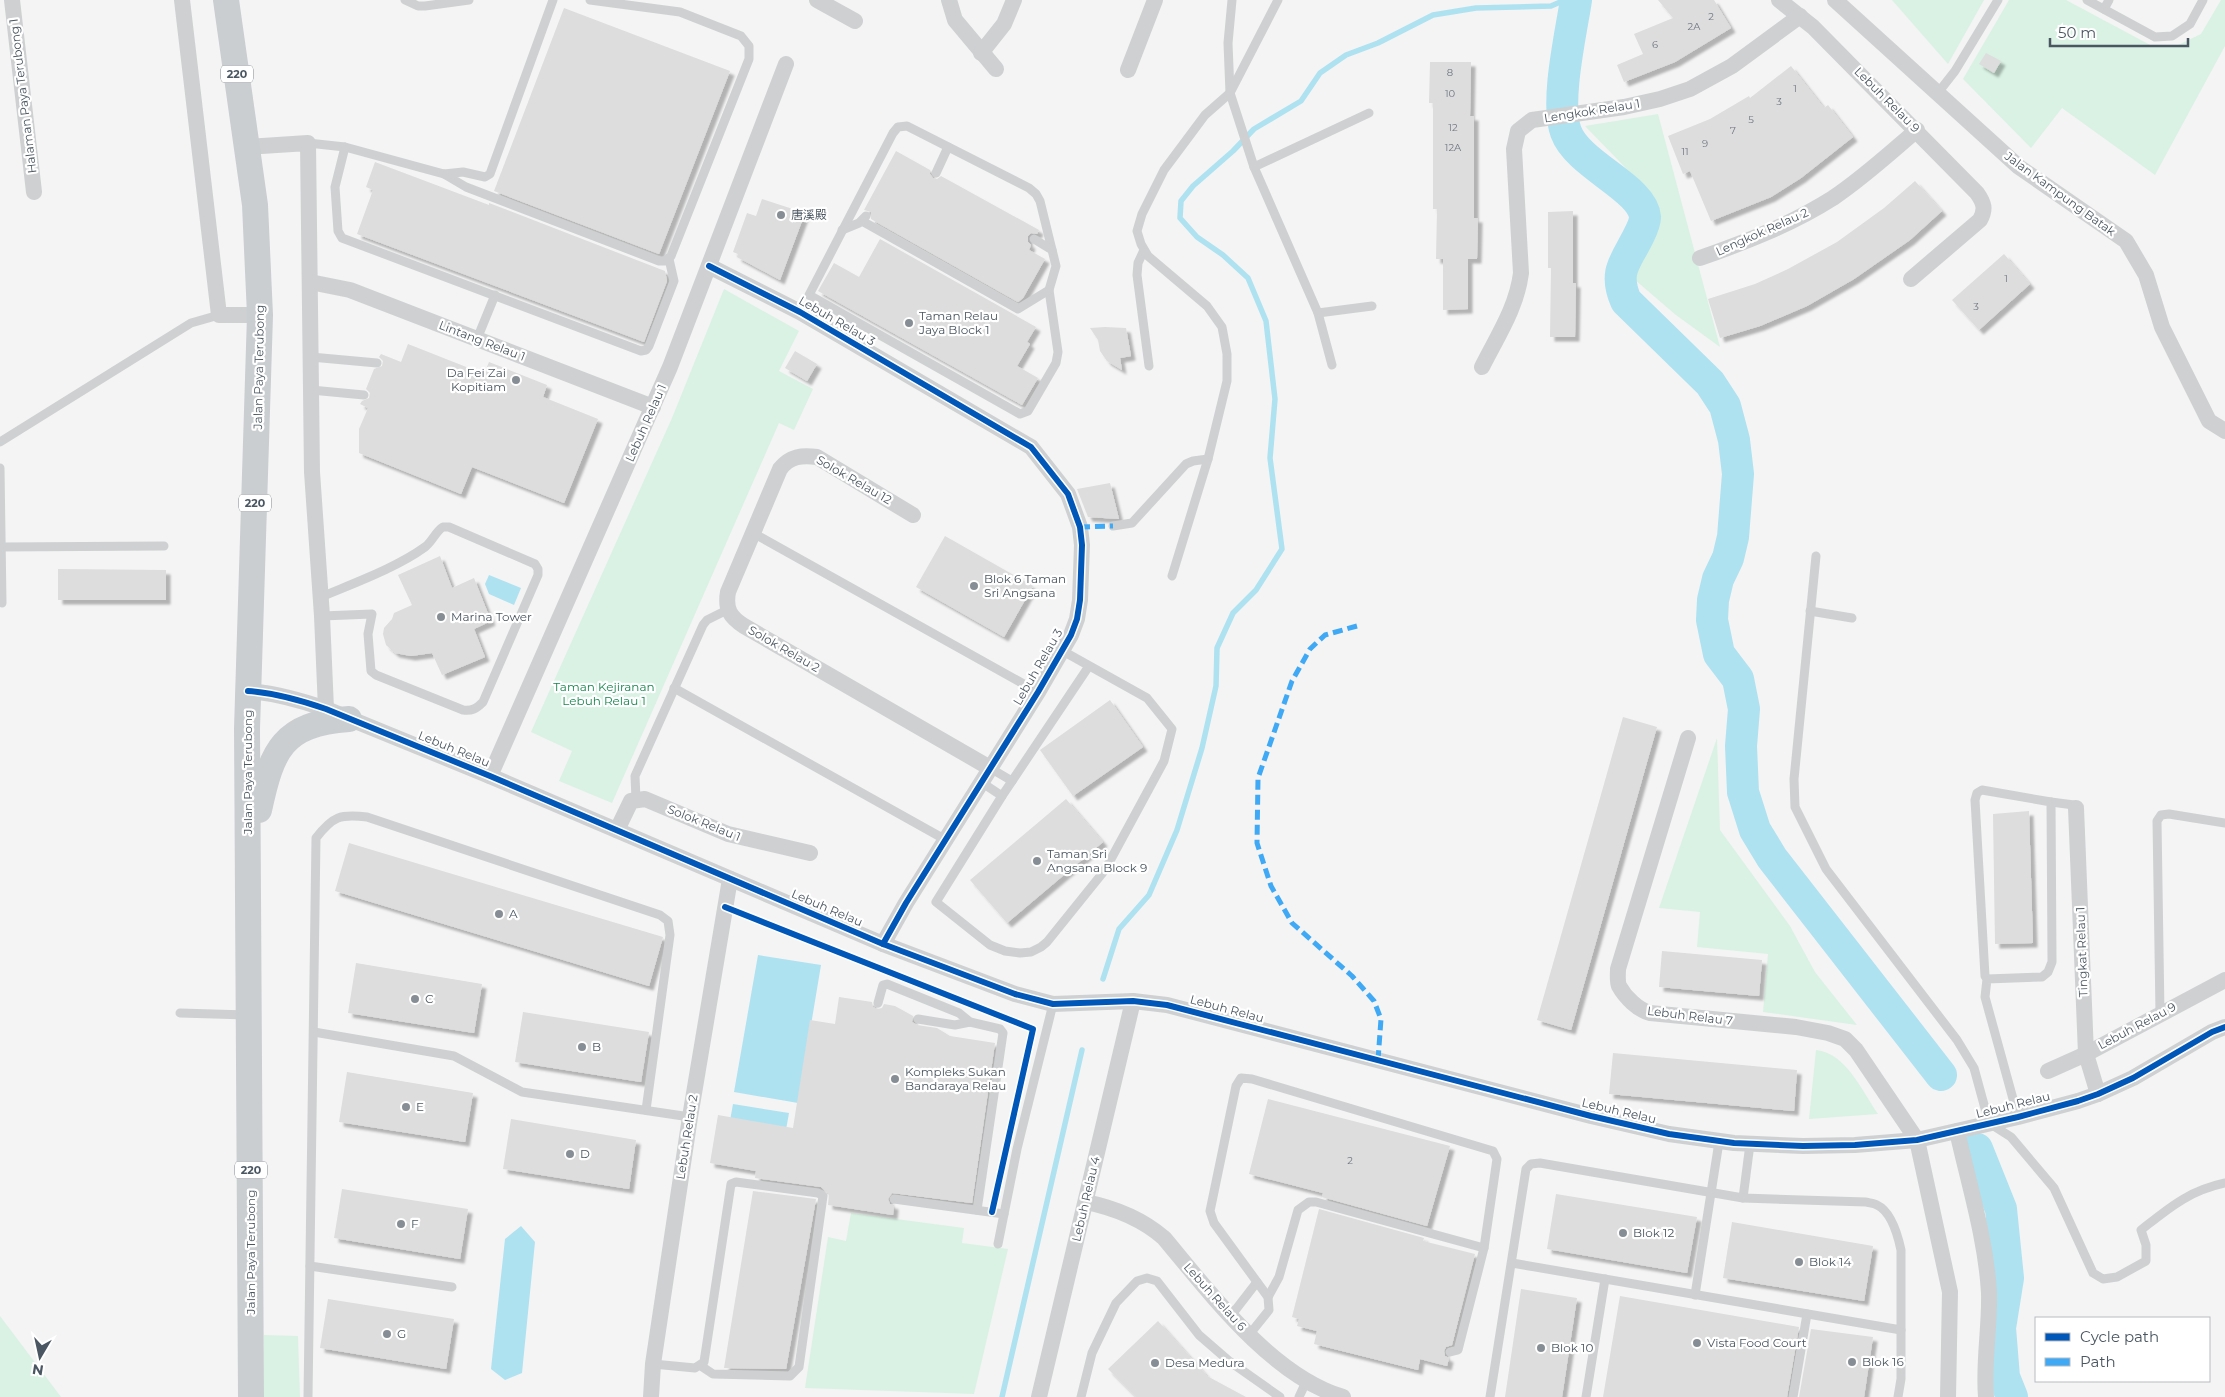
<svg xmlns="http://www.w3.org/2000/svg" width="2225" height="1397" font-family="Montserrat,'Noto Sans SC',sans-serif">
<defs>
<filter id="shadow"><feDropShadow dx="4.5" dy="4.5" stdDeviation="1" flood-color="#0004"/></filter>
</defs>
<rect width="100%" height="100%" fill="#f4f4f4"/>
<g fill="#d9f2e3">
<polygon points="1892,0 1984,0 1948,64"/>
<polygon points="2009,0 2066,0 2154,47 2174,47 2201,34 2221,0 2225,0 2225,46 2155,175 2062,108 2031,148 1963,79"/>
<polygon points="1658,114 1720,347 1676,315 1634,279 1656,227 1659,210 1653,196 1585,126"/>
<polygon points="724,289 799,331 779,371 813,389 794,430 779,423 612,803 559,781 572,751 531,732 672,418"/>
<polygon points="1717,738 1720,830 1790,926 1815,972 1857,1025 1763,1012 1768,954 1697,947 1700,912 1659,908"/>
<path d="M1816,1050c30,3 46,41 62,64l-69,5z"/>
<polygon points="851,1213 964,1228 962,1243 1008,1249 974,1394 805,1388 828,1237 846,1241"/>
<polygon points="0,1316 61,1397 0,1397"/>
<polygon points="264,1335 298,1336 300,1397 264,1397"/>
</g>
<g fill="#aee2f0">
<polygon points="489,575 521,588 514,605 489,594 485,584"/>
<polygon points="758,955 821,965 798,1103 734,1092"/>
<polygon points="733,1104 789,1113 780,1164 724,1154"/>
<polygon points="521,1226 535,1242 522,1373 505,1380 491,1369 505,1239"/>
</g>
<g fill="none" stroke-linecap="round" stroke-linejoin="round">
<g stroke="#aee2f0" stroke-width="5.5">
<polyline points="1103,979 1119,929 1149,895 1177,830 1202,748 1216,686 1217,648 1233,613 1256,590 1282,549 1270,458 1275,399 1266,321 1248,278 1223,255 1197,237 1180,218 1181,201 1193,186 1233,151 1254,129 1301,101 1320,73 1346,55 1378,43 1433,15 1476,8 1551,6 1565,0"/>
<polyline points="1002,1397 1082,1050"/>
</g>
<g stroke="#aee2f0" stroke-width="32">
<path d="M1576,0c-5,33 -21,102 -10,132 12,33 77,56 79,85 0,6 -3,12 -6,18 -13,27 -26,36 -13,66l84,82 15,23 9,34 4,34 -5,63 -5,21 -10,21 -5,21 -1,20 7,34 19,25 6,30 -3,37 2,46 12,38 17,28 169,217"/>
<polyline points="1977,1149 2001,1209 2008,1278 2000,1328 2004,1377 2012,1397"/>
</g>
</g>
<g fill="#ddddde" filter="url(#shadow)">
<polygon points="1658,0 1714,0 1731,28 1675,62 1624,82 1617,65 1643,54 1634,34 1673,18"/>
<polygon points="564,8 730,71 659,254 494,191"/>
<polygon points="1986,53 2001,61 1994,73 1979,64"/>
<polygon points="1430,62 1471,62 1470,116 1474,116 1474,218 1478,218 1477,259 1468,259 1468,309 1443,310 1443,259 1436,259 1437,209 1433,209 1433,103 1429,103"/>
<polygon points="1791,66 1824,108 1828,105 1853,137 1801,178 1771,197 1711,221 1690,171 1683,174 1668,136 1710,119 1749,96 1750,98"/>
<polygon points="896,151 930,170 930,174 933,178 937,179 941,176 1039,230 1037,234 1031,233 1028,236 1028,242 1031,245 1029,250 1045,259 1023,298 1018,302 871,219 871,212 864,210"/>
<polygon points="375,162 489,205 489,203 665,271 667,281 644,342 357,234 373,190 366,187"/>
<polygon points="1915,181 1942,211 1910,240 1854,279 1807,306 1760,326 1720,338 1708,299 1755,284 1788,269 1837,242 1884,208"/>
<polygon points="762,199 805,213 780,280 737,257 738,254 733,252 747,213 756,216"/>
<polygon points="1573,211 1573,283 1576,283 1575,337 1550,337 1551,268 1548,268 1548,212"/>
<polygon points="880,239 1036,327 1027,342 1030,344 1017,366 1038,378 1022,405 818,291 834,263 859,277"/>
<polygon points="2004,254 2030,284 1979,330 1952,300"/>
<polygon points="1105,327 1126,328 1131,356 1120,358 1122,370 1107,361 1100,351 1098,340 1090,328"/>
<polygon points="408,344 484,374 489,362 547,385 543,397 598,419 564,503 472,467 461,494 359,453 359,429 368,408 360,404 362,401 369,398 370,393 366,389 374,369 382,366 383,361 379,357 381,354 401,362"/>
<polygon points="795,351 817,364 807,381 785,368"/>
<polygon points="1110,483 1119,519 1088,517 1077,489"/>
<polygon points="945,536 1033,586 1004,637 916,587"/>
<polygon points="440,556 452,588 474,578 491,621 474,629 485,657 442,675 432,653 411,656 395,653 386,645 383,634 384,628 392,619 394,613 412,605 398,575"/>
<polygon points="58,569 166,570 166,600 58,600"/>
<polygon points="1110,700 1143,747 1073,796 1040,750"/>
<polygon points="1623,717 1657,727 1571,1030 1537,1020"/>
<polygon points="1066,799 1103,842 1007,923 970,880"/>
<polygon points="2029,811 2033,943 1995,944 1993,814"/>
<polygon points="349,843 663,937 649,986 335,891"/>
<polygon points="1662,951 1762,960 1759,996 1659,987"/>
<polygon points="356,963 482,984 474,1033 348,1013"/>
<polygon points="839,997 872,1002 873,1007 877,1009 882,1008 884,1004 895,1006 913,1016 912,1022 917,1025 937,1028 950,1036 995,1043 972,1203 892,1193 888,1199 890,1204 894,1205 893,1215 828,1205 829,1194 821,1187 755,1178 756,1171 710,1163 718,1115 793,1128 810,1020 835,1024"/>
<polygon points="523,1012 649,1032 641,1082 515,1062"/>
<polygon points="1613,1053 1797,1070 1794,1111 1609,1094"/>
<polygon points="347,1072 473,1093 465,1142 339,1122"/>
<polygon points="1268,1099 1450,1146 1427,1226 1322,1197 1323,1193 1249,1174"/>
<polygon points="511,1119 636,1140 629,1189 503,1169"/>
<polygon points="342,1189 468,1209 460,1259 334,1238"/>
<polygon points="753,1191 816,1199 786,1369 724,1368"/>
<polygon points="1556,1194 1697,1217 1687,1273 1547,1249"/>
<polygon points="1319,1209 1424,1238 1423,1241 1475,1254 1452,1345 1446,1347 1444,1351 1445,1356 1449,1358 1447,1366 1420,1359 1418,1370 1314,1344 1317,1331 1297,1326 1299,1319 1292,1317"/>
<polygon points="1732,1222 1873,1246 1864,1301 1723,1278"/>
<polygon points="1521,1289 1577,1298 1562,1397 1505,1397"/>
<polygon points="1620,1296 1799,1327 1787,1397 1603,1397"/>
<polygon points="328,1299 454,1319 446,1369 320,1348"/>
<polygon points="1158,1321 1207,1376 1246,1397 1136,1397 1108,1369"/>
<polygon points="1811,1329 1873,1337 1864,1397 1799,1397"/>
</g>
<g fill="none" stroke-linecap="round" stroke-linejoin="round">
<g stroke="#ced0d2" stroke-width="9">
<polyline points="405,0 418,6 425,6 469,0"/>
<polyline points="553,0 490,174 485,177 463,172 444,174 466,187 659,261 665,261 671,256 749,59 749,46 741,36 680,12 590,0"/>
<polyline points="1232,0 1228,43 1230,93 1254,167 1318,313 1332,365"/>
<polyline points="2087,0 2155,37 2172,36 2190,24 2203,0"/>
<polyline points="2104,9 2109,0"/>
<polyline points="1937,94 1955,71 1998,0"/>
<polygon points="907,126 1029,188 1036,194 1040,201 1056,266 1049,290 1058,352 1056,363 1028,411 1020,414 809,295 893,133 898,127"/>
<polyline points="308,143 345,147 444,174"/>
<polyline points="345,147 335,187 338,231 342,238 641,351 646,350 649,346 674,281 669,259"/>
<polyline points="1254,167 1369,113"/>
<polyline points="936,173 948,147"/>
<polyline points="862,221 1018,309 1049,290"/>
<polyline points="842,230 859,223 866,216"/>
<polyline points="1034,239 1052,250"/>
<polyline points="1144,250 1138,263 1137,275 1149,366"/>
<polyline points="1318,313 1372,306"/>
<polyline points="477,339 495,295"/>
<polyline points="311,357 377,363"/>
<polyline points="311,390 364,395"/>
<polyline points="0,442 191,323 219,315"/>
<polyline points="0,468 2,603"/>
<polyline points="1113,526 1132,523 1186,464 1193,461 1208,459"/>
<polyline points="753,533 1038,692"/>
<polyline points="1,547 164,546"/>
<path d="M1816,556l-22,223 1,28 31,62 131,171 17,28 15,55 22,14 43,51 39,85 10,6 14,-2 29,-16v-16l-5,-15c28,-22 47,-39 84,-47"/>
<polyline points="1172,576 1208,459 1227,381 1227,354 1222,327 1207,306 1148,256 1141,244 1137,231 1142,214 1164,170 1205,115 1230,93 1278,0"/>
<path d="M321,597c33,-14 75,-29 104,-50 8,-6 10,-15 18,-20h6l86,37 3,5v6l-55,127c-7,7 -11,9 -20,8l-87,-35 -5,-4 -3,-37 4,-20 -50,2"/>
<polyline points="1810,611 1852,618"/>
<polyline points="1061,650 1147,698 1172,729 1164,761 1105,870 1047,942 1041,947 1031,952 1020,953 1005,951 990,945 936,902 1002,796 1089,666"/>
<polyline points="674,688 946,840"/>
<polyline points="990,768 1012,781"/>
<polyline points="981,782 1002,796"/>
<polyline points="636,799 635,776 703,625 707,620 727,610"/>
<polyline points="2051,802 2074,805 2076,808"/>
<polyline points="1987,979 2042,977 2048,972 2052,962 2051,802 1982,790 1977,793 1975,800 1985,976 1987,979 1985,997 2018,1117"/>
<polyline points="878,1003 883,985 887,984 959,1013 970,1022 1000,1029 1003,1033 977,1210"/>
<polyline points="180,1013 247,1015"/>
<polyline points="2160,1014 2157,821 2161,815 2169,814 2225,823"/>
<polyline points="918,1019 955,1025 970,1022"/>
<polyline points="314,1032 454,1056 522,1092 690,1117"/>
<polyline points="1743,1198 1750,1144"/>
<polyline points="894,1199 1004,1214"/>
<polyline points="998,1244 1017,1149 1053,1004"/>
<polyline points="1512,1263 1901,1330"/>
<polyline points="310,1266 452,1287"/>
<polyline points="1695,1295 1719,1142"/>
<polyline points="1268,1297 1279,1277 1298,1210 1309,1202 1316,1202 1484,1248"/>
<polyline points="1230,1317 1257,1282"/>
<polyline points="1249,1335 1269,1310 1268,1297 1214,1223 1210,1211 1236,1086 1241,1078 1252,1079 1493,1151 1497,1159 1484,1248 1458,1350 1450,1352"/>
<polyline points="653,1364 695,1368 704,1362 731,1184 736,1182 818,1193 823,1196 799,1367 790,1376 713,1374 701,1366"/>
<path d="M308,1397l8,-559c17,-22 24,-24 51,-21l293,98 8,6 2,14 -24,175"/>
<polyline points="1081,1397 1092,1353 1116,1303 1137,1281 1147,1278 1157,1281 1199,1335 1229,1361 1280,1397"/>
<polyline points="1299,1397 1306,1382"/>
<path d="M1490,1397l36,-228 5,-5 9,-1 203,35 123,4c3,1 8,1 11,3 15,7 21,31 24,45v129l-3,18"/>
<polyline points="1586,1397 1605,1279"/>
<polyline points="1793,1397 1807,1314"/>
</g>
<g stroke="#ced0d2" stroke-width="16">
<polyline points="12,0 34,192"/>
<polyline points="182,0 219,315 260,315"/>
<polyline points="817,0 855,21"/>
<polyline points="949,0 955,20 996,69"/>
<path d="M1779,0l34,27 164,166c7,10 9,16 3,27l-69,59"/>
<polyline points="1835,0 2019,167 2126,241 2146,275 2162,327 2209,421 2225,431"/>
<polyline points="981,53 1004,24 1014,0"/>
<polyline points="1128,70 1155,0"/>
<polyline points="248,147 308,143 312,472 322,616 326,709"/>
<path d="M1700,258c46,-16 92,-34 133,-60 30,-20 57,-45 84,-68"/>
<polyline points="709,266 800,312 1031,447 1068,494 1080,527 1082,545 1080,600 1077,619 1071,635 1038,692 906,903 883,944"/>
<polyline points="310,282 350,290 653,407"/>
<path d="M1482,367c15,-30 35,-60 39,-94l-7,-124 4,-18 14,-11 92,-13 36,-8 30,-10 42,-23 68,-50"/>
<path d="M913,515l-96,-58c-15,-2 -27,-1 -37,12l-52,123c-3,17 2,25 16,34l246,142"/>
<path d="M248,691c27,2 52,9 78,18l164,67 393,168 132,50 38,10 80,-3 34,4 424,111 78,18 65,9 69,3 52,-1 62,-5 101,-23 60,-16 20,-7 35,-16 79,-46 13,-5"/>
<path d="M1688,738l-70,231c0,5 -1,12 1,17 6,11 19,24 31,27l146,14 32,6 17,6 11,11 61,90 33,152 -2,105"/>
<polyline points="490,776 670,367 786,64"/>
<polyline points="2076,808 2086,1054 2098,1094"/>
<polyline points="617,830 631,801 645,799 728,834 810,853"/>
<polyline points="2048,1071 2086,1054 2225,980"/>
<path d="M1957,1131c12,54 29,108 32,162 1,35 -6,69 -3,104"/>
<path d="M1086,1202c29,6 55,16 78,36 46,55 108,138 179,159"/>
<polyline points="651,1397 653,1364 690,1117 730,879"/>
<polyline points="1039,1397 1133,1001"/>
</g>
<g stroke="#caced1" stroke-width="26">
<polyline points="226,0 255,205 260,315 247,729 251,1397"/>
<path d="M259,810c13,-60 23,-86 90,-91"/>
</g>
<g stroke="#3fa9f5" stroke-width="5" stroke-dasharray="10 5" stroke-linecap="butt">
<polyline points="1080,527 1113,526"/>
<polyline points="1357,626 1325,635 1310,649 1292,681 1258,778 1257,843 1271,886 1292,923 1352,976 1374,1001 1381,1019 1378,1060"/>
</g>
<g stroke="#fff" stroke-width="9">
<g id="cycleway">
<polyline points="709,266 800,312 1031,447 1068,494 1080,527 1082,545 1080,600 1077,619 1071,635 1038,692 906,903 883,944"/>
<path d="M248,691c27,2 52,9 78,18l164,67 393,168 132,50 38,10 80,-3 34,4 424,111 78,18 65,9 69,3 52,-1 62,-5 101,-23 60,-16 20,-7 35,-16 79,-46 13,-5"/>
<polyline points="725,907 1033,1029 992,1212"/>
</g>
</g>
<use href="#cycleway" stroke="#0057b8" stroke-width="6"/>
</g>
<g fill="#868d94" stroke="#fff" stroke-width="2">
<circle cx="781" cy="215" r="5"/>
<circle cx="909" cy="323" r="5"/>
<circle cx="516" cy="380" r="5"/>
<circle cx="974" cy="586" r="5"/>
<circle cx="441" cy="617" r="5"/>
<circle cx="1037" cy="861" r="5"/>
<circle cx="499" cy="914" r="5"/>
<circle cx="415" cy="999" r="5"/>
<circle cx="582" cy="1047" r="5"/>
<circle cx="895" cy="1079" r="5"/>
<circle cx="406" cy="1107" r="5"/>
<circle cx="570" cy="1154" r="5"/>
<circle cx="401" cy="1224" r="5"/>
<circle cx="1623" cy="1233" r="5"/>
<circle cx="1799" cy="1262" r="5"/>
<circle cx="387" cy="1334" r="5"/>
<circle cx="1697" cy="1343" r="5"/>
<circle cx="1541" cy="1348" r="5"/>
<circle cx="1852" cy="1362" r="5"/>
<circle cx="1155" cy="1363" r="5"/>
</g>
<g text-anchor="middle" stroke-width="4.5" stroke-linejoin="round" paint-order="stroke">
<g font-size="10" fill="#707881">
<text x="1711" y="20">2</text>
<text x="1694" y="30">2A</text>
<text x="1655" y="48">6</text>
<text x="1450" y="76">8</text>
<text x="1795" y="92">1</text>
<text x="1450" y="97">10</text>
<text x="1779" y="105">3</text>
<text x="1751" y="123">5</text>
<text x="1453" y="131">12</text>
<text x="1733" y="134">7</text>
<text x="1705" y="147">9</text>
<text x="1453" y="151">12A</text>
<text x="1685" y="155">11</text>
<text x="2006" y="282">1</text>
<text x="1976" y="310">3</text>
<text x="1350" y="1164">2</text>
</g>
<g fill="#fff" stroke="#808990" stroke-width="1">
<rect x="221" y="65.5" width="32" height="17" rx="4"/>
<rect x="239" y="494.5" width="32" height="17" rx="4"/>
<rect x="235" y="1161.5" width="32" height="17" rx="4"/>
</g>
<g font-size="11" font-weight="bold" fill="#4a5661">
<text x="237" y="78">220</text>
<text x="255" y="507">220</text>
<text x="251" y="1174">220</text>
</g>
<g font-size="12" fill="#4a5661" stroke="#fff">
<text transform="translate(23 96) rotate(-97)" y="4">Halaman Paya Terubong 1</text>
<text transform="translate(1887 100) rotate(45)" y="4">Lebuh Relau 9</text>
<text transform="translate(1592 111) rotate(-9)" y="4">Lengkok Relau 1</text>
<text transform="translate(2060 194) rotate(36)" y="4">Jalan Kampung Batak</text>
<text transform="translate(1762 232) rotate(-24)" y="4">Lengkok Relau 2</text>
<text transform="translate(837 321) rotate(30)" y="4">Lebuh Relau 3</text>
<text transform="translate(482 341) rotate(21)" y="4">Lintang Relau 1</text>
<text transform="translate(259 367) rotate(-89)" y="4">Jalan Paya Terubong</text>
<text transform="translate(646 423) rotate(-66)" y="4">Lebuh Relau 1</text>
<text transform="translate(854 480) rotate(30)" y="4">Solok Relau 12</text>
<text transform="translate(784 649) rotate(30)" y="4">Solok Relau 2</text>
<text transform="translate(1038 667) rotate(-60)" y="4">Lebuh Relau 3</text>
<text transform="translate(454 749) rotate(22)" y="4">Lebuh Relau</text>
<text transform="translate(248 772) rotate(-90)" y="4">Jalan Paya Terubong</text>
<text transform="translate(704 823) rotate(22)" y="4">Solok Relau 1</text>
<text transform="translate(827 908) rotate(23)" y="4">Lebuh Relau</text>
<text transform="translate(2082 952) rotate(-92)" y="4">Tingkat Relau 1</text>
<text transform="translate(1227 1009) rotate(15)" y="4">Lebuh Relau</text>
<text transform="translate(1690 1016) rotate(7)" y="4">Lebuh Relau 7</text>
<text transform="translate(2137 1026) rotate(-28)" y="4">Lebuh Relau 9</text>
<text transform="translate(2013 1105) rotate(-14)" y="4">Lebuh Relau</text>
<text transform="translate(1619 1111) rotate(13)" y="4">Lebuh Relau</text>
<text transform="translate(687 1137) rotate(-81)" y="4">Lebuh Relau 2</text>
<text transform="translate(1086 1199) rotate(-77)" y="4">Lebuh Relau 4</text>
<text transform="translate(251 1252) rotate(-90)" y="4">Jalan Paya Terubong</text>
<text transform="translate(1215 1297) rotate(48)" y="4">Lebuh Relau 6</text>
</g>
<g font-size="12" fill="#4a5661" stroke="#fff" text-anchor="start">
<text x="791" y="219">唐溪殿</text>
<text x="919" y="320">Taman Relau<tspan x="919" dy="14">Jaya Block 1</tspan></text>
<text x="506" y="377" text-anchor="end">Da Fei Zai<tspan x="506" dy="14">Kopitiam</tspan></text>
<text x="984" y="583">Blok 6 Taman<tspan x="984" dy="14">Sri Angsana</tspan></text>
<text x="451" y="621">Marina Tower</text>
<text x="1047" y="858">Taman Sri<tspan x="1047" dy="14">Angsana Block 9</tspan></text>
<text x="509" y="918">A</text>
<text x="425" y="1003">C</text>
<text x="592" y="1051">B</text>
<text x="905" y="1076">Kompleks Sukan<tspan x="905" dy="14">Bandaraya Relau</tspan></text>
<text x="416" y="1111">E</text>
<text x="580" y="1158">D</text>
<text x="411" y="1228">F</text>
<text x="1633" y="1237">Blok 12</text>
<text x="1809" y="1266">Blok 14</text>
<text x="397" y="1338">G</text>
<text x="1707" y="1347">Vista Food Court</text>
<text x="1551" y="1352">Blok 10</text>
<text x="1862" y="1366">Blok 16</text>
<text x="1165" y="1367">Desa Medura</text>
</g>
<g font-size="12" fill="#17864f" stroke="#fff">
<text x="604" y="691">Taman Kejiranan<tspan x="604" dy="14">Lebuh Relau 1</tspan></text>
</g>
</g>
<rect x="2035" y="1317" width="175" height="65" fill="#ffffff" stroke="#b7bbc0"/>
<rect x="2045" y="1333" width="25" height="8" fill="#0057b8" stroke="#b7bbc0"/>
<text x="2080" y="1342" font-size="15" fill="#4a5661">Cycle path</text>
<rect x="2045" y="1358" width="25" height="8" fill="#3fa9f5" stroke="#b7bbc0"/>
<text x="2080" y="1367" font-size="15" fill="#4a5661">Path</text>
<g transform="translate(40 1357) rotate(189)" stroke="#ffffff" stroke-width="4" paint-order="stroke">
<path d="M0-4L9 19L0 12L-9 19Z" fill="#4a5661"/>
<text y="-8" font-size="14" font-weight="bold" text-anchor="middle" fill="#4a5661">N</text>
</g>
<path d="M2050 38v8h138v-8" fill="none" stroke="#4a5661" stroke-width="2.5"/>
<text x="2058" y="38" font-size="15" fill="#4a5661" stroke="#ffffff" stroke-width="4" paint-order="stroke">50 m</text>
</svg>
